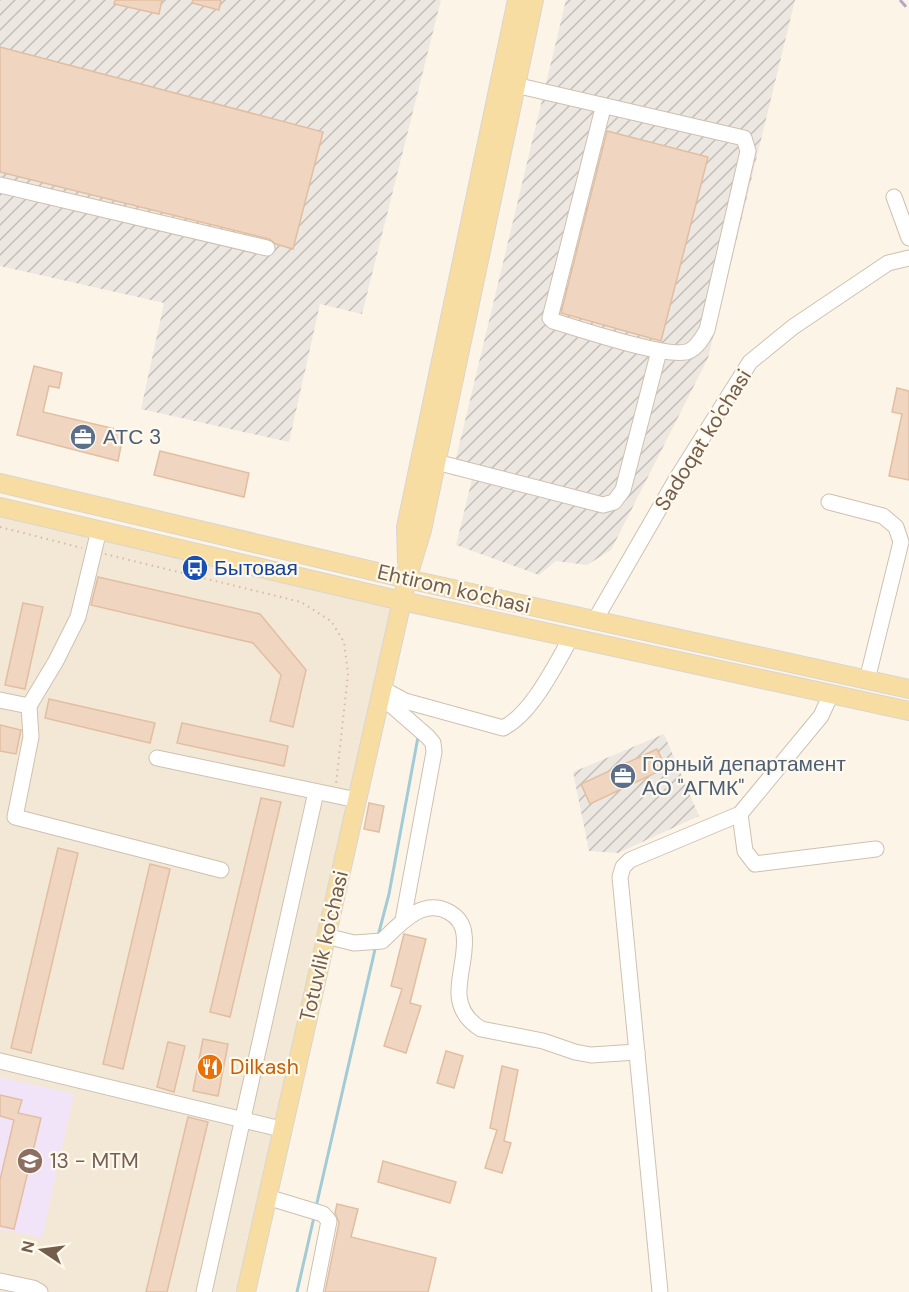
<svg xmlns="http://www.w3.org/2000/svg" width="909" height="1292" font-family="'DM Sans',sans-serif">
<defs>
<pattern id="industrial-furrows" width="10" height="10" patternUnits="userSpaceOnUse" patternTransform="scale(1.5)"><rect width="10" height="10" fill="#ece7e1"/><path d="M-1 1l2-2M0 10L10 0M9 11l2-2" fill="none" stroke="#c4beb9"/></pattern>
</defs>
<rect width="100%" height="100%" fill="#fcf5e7"/>
<polygon fill="#f3e8d6" points="0,507 402,601 246,1292 0,1292"/>
<g fill="url(#industrial-furrows)">
<polygon points="0,0 441,0 362,314 320,304 289,442 141,409 164,303 0,266"/>
<polygon points="566,0 795,0 708,358 611,550 587,565 556,561 539,575 456,545 472,479 452,475"/>
<polygon points="664,734 699,816 618,853 589,851 573,772"/>
</g>
<polygon fill="#f2e4f8" points="0,1077 74,1094 42,1238 0,1229"/>
<g fill="none" stroke-linecap="round" stroke-linejoin="round">
<g stroke="#a3cbd6" stroke-width="3">
<polyline points="378,936 389,894 418,737"/>
<polyline points="316,1207 376,945"/>
<polyline points="297,1292 314,1217"/>
</g>
</g>
<g fill="#f0d6c0" stroke="#e2bea1" stroke-width="1.5">
<polygon points="115,0 162,0 159,14 114,4"/>
<polygon points="193,0 221,0 219,10 192,3"/>
<polygon points="0,47 323,132 293,249 276,244 269,239 0,172"/>
<polygon points="607,131 708,157 661,341 561,313"/>
<polygon points="34,366 62,373 59,388 49,386 43,412 124,431 118,461 17,435"/>
<polygon points="897,388 909,391 909,480 889,476 902,414 892,412"/>
<polygon points="160,451 249,473 244,497 154,475"/>
<polygon points="98,577 260,614 306,670 293,727 270,721 281,675 253,643 91,605"/>
<polygon points="23,603 43,607 25,689 5,685"/>
<polygon points="49,699 155,723 150,743 45,718"/>
<polygon points="182,723 288,746 284,766 177,743"/>
<polygon points="0,725 21,730 16,754 0,751"/>
<polygon points="657,749 666,768 590,804 581,784"/>
<polygon points="261,798 281,802 230,1017 210,1012"/>
<polygon points="369,803 384,806 379,832 364,829"/>
<polygon points="58,848 78,853 31,1053 11,1048"/>
<polygon points="150,864 170,869 123,1069 103,1064"/>
<polygon points="404,934 426,939 410,1003 421,1006 406,1053 384,1046 402,989 391,986"/>
<polygon points="203,1039 228,1044 218,1096 193,1091"/>
<polygon points="168,1042 185,1046 174,1092 157,1087"/>
<polygon points="446,1051 463,1056 454,1088 437,1083"/>
<polygon points="502,1066 518,1070 504,1141 511,1143 502,1173 485,1168 497,1130 490,1128"/>
<polygon points="0,1095 22,1100 18,1113 41,1118 14,1229 0,1226 0,1180 14,1120 0,1116"/>
<polygon points="188,1117 208,1122 167,1292 146,1292"/>
<polygon points="383,1161 456,1182 450,1203 378,1182"/>
<polygon points="337,1204 358,1209 351,1237 436,1258 428,1292 325,1292 339,1223 335,1213"/>
</g>
<g fill="none" stroke-linecap="round" stroke-linejoin="round">
<g stroke="#cfc0b0" stroke-width="17">
<g id="minor">
<path d="M515,85l229,53 4,13 -41,179c-5,8 -9,17 -18,21 -18,9 -112,-23 -136,-30l-3,-3 53,-210"/>
<polyline points="0,185 267,248"/>
<polyline points="894,197 909,238"/>
<polyline points="436,462 603,505 614,502 623,490 659,351"/>
<polyline points="829,502 883,516 896,527 901,542 867,680"/>
<polyline points="99,530 78,617 56,661 29,706 31,737 15,817 221,870"/>
<polyline points="595,620 677,478 750,362 793,327 888,263 909,258"/>
<path d="M383,689l22,12 98,27c29,-14 52,-63 68,-90"/>
<polyline points="381,696 428,737 433,743 434,752 403,920"/>
<polyline points="0,700 29,706"/>
<polyline points="157,758 357,800"/>
<polyline points="740,814 745,851 755,864 876,849"/>
<path d="M326,936l28,7 28,-2c17,-16 40,-44 67,-29 9,5 14,12 15,22 3,20 -6,41 -5,61 1,15 9,26 22,34l62,12 32,11 16,3 46,-3"/>
<polyline points="0,1061 281,1129"/>
<polyline points="267,1197 323,1214 329,1221 315,1292"/>
<polyline points="0,1281 33,1288 40,1292"/>
<polyline points="204,1292 316,792"/>
<polyline points="660,1292 620,877 623,867 630,860 740,814 821,716 831,694"/>
</g>
</g>
<g stroke="#dbd5d0" stroke-width="20">
<g id="major">
<polyline points="0,483 407,579 909,689"/>
<polyline points="0,507 402,601 909,711"/>
<polyline points="407,562 406,527 517,0"/>
<polyline points="246,1292 407,579 422,530 534,0"/>
</g>
</g>
<g stroke="#d5baa3" stroke-width="2" stroke-dasharray="1.5 4.5" stroke-linecap="butt">
<polyline points="0,527 82,548"/>
<polyline points="105,554 301,602 331,621 344,642 348,674 336,784"/>
</g>
<use href="#minor" stroke="#fff" stroke-width="15"/>
<use href="#major" stroke="#f7dda2" stroke-width="18"/>
<polyline stroke="#b9a5c5" stroke-width="3" stroke-dasharray="9 6" stroke-linecap="butt" points="900,0 909,10"/>
</g>
<defs>
<g id="office-disc" transform="scale(1.35)"><circle r="9.5" fill="#5c6f8a" stroke="#fef9ed"/><path d="M-6-3h4V-5.5h4V-3h4V5H-6ZM-1-4.5V-3h2v-1.5ZM-6 0V1H6V0Z" fill="#fff"/></g>
<g id="bus-disc" transform="scale(1.35)"><circle r="9.5" fill="#1a4fb4" stroke="#fef9ed"/><path d="M-5-6H5V4H4V6H2V4H-2V6H-4V4H-5ZM-3.5-4V0h7V-4ZM-3.5 1.2v1.5H-2V1.2ZM2 1.2v1.5H3.5V1.2Z" fill="#fff"/></g>
<g id="restaurant-disc" transform="scale(1.35)"><circle r="9.5" fill="#e8710a" stroke="#fef9ed"/><path d="M-5-6h1v4h1v-4h1v4h1v-4h1v5L-1.5 .5V6h-2V.5L-5-1ZM5-6V6H3V1.5H1.5Q1.5-4 5-6Z" fill="#fff"/></g>
<g id="school-disc" transform="scale(1.35)"><circle r="9.5" fill="#8d6e63" stroke="#fef9ed"/><path d="M0-5L7-2L0 1L-7-2ZM-4 1L0 2.5L4 1V4Q0 6-4 4Z" fill="#fff"/></g>
</defs>
<g fill-rule="evenodd">
<use href="#office-disc" x="83" y="437"/>
<use href="#bus-disc" x="195" y="568"/>
<use href="#office-disc" x="623" y="776"/>
<use href="#restaurant-disc" x="210" y="1067"/>
<use href="#school-disc" x="30" y="1161"/>
</g>
<g text-anchor="middle" stroke-width="4.5" stroke-linejoin="round" paint-order="stroke">
<g font-size="21" fill="#4e5e75" stroke="#fef9ed" text-anchor="start">
<text x="103" y="444">АТС 3</text>
<text x="642" y="771">Горный департамент<tspan x="642" dy="24">АО "АГМК"</tspan></text>
</g>
<g font-size="21" fill="#755d4c" stroke="#fef9ed">
<text transform="translate(703 440) rotate(-58)" y="7">Sadoqat ko'chasi</text>
<text transform="translate(454 589) rotate(13)" y="7">Ehtirom ko'chasi</text>
<text transform="translate(324 946) rotate(-77)" y="7">Totuvlik ko'chasi</text>
</g>
<g font-size="21" fill="#164399" stroke="#fef9ed" text-anchor="start">
<text x="214" y="575">Бытовая</text>
</g>
<g font-size="21" fill="#c56008" stroke="#fef9ed" text-anchor="start">
<text x="230" y="1074">Dilkash</text>
</g>
<g font-size="21" fill="#785e54" stroke="#fef9ed" text-anchor="start">
<text x="50" y="1168">13 - MTM</text>
</g>
</g>
<g transform="translate(42 1250) rotate(283)" stroke="#fef9ed" stroke-width="4.5" paint-order="stroke">
<path d="M0-4.5L10 22L0 15L-10 22Z" fill="#755d4c"/>
<text y="-9" font-size="16" font-weight="bold" text-anchor="middle" fill="#755d4c">N</text>
</g>
</svg>
